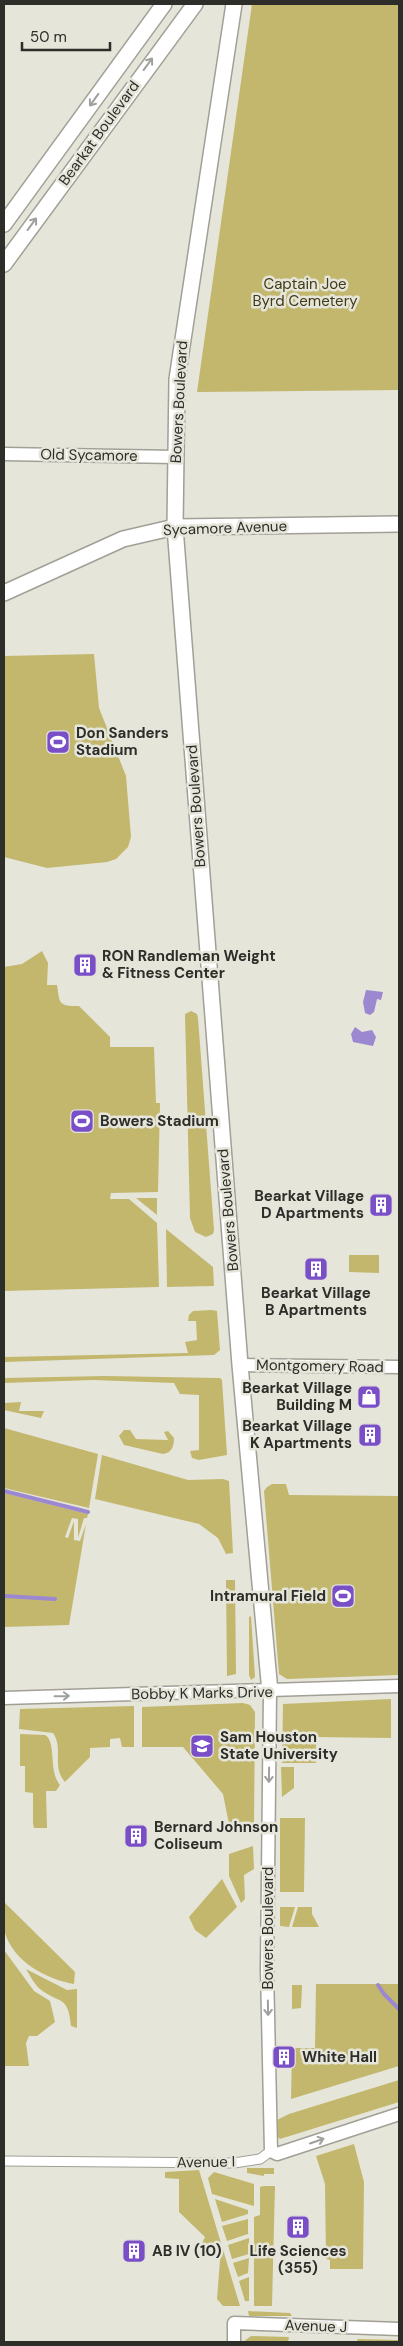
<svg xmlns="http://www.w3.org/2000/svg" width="403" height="2346" font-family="'DM Sans',sans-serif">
<rect width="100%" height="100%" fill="#e6e5da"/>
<g fill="#c2b76d">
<polygon points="252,4 399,4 399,390 197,392"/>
<polygon points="94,654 99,708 126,776 131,837 128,847 116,859 107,862 47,868 4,857 4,656"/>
<path d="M42,951l6,12 -1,22h10c3,19 1,21 22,21l31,31v10h44l2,56h4l-2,89 -47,1 -1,6h19l28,24 2,64 -155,4v-324l18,-3z"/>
<polygon points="191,1011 197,1014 198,1018 214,1230 213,1234 206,1237 195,1232 190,1218 185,1014"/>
<polygon points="136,1198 157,1198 157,1215"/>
<polygon points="166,1229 213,1267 214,1286 167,1287"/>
<polygon points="349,1255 379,1255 379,1273 349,1272"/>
<polygon points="212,1310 217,1311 220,1350 214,1355 4,1362 4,1357 188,1353 185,1342 197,1340 196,1321 188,1321 189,1315 193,1311"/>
<polygon points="105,1376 220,1378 222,1380 227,1455 199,1460 192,1458 190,1451 199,1450 199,1395 180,1394 174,1383 93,1380 4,1383 4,1378"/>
<polygon points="21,1402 19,1411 44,1411 41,1418 4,1410 4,1403"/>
<polygon points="4,1428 98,1454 89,1508 4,1488"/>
<path d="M124,1430h6l6,9 32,1 -4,-8 4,-1 6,7c0,8 -2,15 -11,16l-39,-9 -5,-9z"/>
<polygon points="102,1455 188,1480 223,1479 229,1481 233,1553 226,1554 218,1538 199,1524 95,1499"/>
<polygon points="272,1484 286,1484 289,1495 399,1496 399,1675 287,1679 279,1674 264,1491 267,1487"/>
<polygon points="4,1493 88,1514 87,1518 84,1518 78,1538 78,1519 72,1518 65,1537 68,1538 74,1521 74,1540 80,1541 86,1524 69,1625 4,1627"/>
<polygon points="226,1580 235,1580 236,1674 227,1676"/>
<polygon points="251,1616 255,1677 251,1680 249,1675 249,1617"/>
<polygon points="391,1699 391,1738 316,1737 316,1763 282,1763 283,1704"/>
<polygon points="243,1703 250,1705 255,1712 254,1825 229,1824 223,1794 183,1747 142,1747 142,1707"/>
<path d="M134,1706v41h-12l-2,-9 -10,1v8l-20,1v9l-25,25c-14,-16 -1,-33 -12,-49l-34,-4 1,-20z"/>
<path d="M20,1734l25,1c12,7 3,36 15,50l-4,6h-10l1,37h-13l-1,-4v-31l-8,-1v-26h-5z"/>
<polygon points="281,1767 294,1767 294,1788 282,1797"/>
<polygon points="280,1818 305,1818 304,1892 280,1892"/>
<polygon points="253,1846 254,1869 244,1875 245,1899 241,1903 229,1876 229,1854"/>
<polygon points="222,1879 237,1907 206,1938 195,1930 189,1917"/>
<path d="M4,1902l71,70 -1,12c-28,-5 -60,-22 -69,-51 -3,-9 -1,-21 -1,-31z"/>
<polygon points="280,1907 295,1907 289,1927 280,1926"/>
<polygon points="298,1907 312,1907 312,1914 319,1927 292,1927"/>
<polygon points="4,1950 34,1991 50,2001 55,2022 37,2036 29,2036 26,2043 29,2066 4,2066"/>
<path d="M26,1969l41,21 10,-1v39l-6,-2c-3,-32 -11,-21 -31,-37 -6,-5 -10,-14 -14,-20z"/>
<polygon points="316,1984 399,1984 399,2066 291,2099 292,2048 315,2048"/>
<polygon points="292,1985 302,1985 301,2008 292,2009"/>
<polygon points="399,2080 399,2102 280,2139 277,2136 277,2120 289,2114"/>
<polygon points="354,2144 364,2182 363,2269 330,2269 330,2260 326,2259 325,2184 316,2156"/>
<polygon points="247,2168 274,2168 274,2174 264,2174 264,2176 247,2173"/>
<polygon points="199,2170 240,2306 223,2306 217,2299 220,2260 202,2243 205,2237 179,2212 179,2179 165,2178 165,2172"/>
<polygon points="214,2172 254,2184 254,2206 212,2194 208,2178"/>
<polygon points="264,2186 275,2186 272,2306 254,2306 254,2217 260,2215 260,2187"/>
<polygon points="215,2199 248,2210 248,2214 222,2222"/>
<polygon points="248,2219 248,2234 227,2241 222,2226"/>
<polygon points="249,2238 249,2254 232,2259 228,2245"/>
<polygon points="249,2258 248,2273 238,2277 233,2263"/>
<polygon points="249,2277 249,2301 245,2301 239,2281"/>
<polygon points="248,2311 290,2313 292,2316 249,2316"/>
<polygon points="251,2336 289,2337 288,2342 243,2342"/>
<polygon points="358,2339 399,2340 399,2342 356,2342"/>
</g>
<g fill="#9c88d0">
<polygon points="366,990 383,992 381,1000 377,999 374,1012 370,1015 365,1013 363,1002"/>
<polygon points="355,1027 362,1032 372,1030 376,1037 373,1046 353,1042 351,1034"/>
</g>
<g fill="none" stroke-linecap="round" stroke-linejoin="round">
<g stroke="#9c88d0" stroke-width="4">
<polyline points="4,1491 88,1512"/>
<polyline points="4,1596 55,1599"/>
<polyline points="378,1985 384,1994 399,2009"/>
</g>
<g stroke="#a19f96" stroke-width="11">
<polyline id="pedestrian" points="4,2161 234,2163 260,2159 271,2151"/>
</g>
<g stroke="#a19f96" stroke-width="15">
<g id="minor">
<polyline points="4,454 175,457"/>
<polyline points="240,1365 399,1367"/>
<polyline points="270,1692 267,1969 271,2151 277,2154 399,2114"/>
<polyline points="4,1698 399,1686"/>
<polyline points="234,2342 234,2323 399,2329"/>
</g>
</g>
<g stroke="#a19f96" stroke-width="18">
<g id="tertiary">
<polyline points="234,4 177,379 175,527 240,1365 270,1692"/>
<polyline points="4,224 164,4"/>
<polyline points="4,264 195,4"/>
<polyline points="4,593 123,539 175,527 399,524"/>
</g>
</g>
<use href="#pedestrian" stroke="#fff" stroke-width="9"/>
<use href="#minor" stroke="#fff" stroke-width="12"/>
<use href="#tertiary" stroke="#fff" stroke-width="15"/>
</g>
<defs><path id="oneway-shaft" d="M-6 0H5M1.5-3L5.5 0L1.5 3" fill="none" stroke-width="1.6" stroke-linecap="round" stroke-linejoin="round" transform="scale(1.25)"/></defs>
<g stroke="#a0a09f">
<use href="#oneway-shaft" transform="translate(148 64) rotate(-54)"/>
<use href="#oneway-shaft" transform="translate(94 100) rotate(126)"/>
<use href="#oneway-shaft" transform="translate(32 224) rotate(-54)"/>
<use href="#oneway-shaft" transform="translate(62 1696) rotate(-1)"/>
<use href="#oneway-shaft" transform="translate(269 1775) rotate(91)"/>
<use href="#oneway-shaft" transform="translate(268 2008) rotate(89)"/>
<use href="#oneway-shaft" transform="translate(317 2141) rotate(-19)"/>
</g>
<defs>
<g id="stadium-square" transform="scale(1.25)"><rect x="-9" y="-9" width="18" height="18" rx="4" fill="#794ec7" stroke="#e6e5da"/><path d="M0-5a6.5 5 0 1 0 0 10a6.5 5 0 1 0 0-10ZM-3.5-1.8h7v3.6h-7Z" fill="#fff"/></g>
<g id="building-square" transform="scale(1.25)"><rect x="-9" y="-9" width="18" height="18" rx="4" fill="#794ec7" stroke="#e6e5da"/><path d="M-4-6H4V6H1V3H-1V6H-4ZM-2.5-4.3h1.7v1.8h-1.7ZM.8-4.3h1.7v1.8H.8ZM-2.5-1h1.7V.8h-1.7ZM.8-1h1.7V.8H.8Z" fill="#fff"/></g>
<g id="shop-square" transform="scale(1.25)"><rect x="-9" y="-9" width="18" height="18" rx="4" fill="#794ec7" stroke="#e6e5da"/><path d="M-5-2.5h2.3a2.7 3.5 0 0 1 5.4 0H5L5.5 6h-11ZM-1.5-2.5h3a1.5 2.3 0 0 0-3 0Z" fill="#fff"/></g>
<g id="university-square" transform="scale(1.25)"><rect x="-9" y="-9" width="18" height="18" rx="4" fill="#794ec7" stroke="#e6e5da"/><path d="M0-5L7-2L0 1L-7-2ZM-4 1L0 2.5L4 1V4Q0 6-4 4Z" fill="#fff"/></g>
</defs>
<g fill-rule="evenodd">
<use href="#stadium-square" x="58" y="742"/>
<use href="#building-square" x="85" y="965"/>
<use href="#stadium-square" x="82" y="1121"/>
<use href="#building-square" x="381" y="1205"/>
<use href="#building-square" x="316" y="1269"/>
<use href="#shop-square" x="369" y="1397"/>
<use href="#building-square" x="370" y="1435"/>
<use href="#stadium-square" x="343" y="1596"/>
<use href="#university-square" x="202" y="1746"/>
<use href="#building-square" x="136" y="1836"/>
<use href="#building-square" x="284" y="2057"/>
<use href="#building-square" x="298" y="2227"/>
<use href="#building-square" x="134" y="2251"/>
</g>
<g text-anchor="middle" stroke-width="5" stroke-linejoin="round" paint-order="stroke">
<g font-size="15" fill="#2d2d29" stroke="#e6e5da">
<text transform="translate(99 133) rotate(-54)" y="5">Bearkat Boulevard</text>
<text transform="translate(179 402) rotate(-87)" y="5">Bowers Boulevard</text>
<text transform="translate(89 455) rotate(1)" y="5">Old Sycamore</text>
<text transform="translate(225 528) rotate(-2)" y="5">Sycamore Avenue</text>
<text transform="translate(196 806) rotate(-94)" y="5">Bowers Boulevard</text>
<text transform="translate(228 1210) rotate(-95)" y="5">Bowers Boulevard</text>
<text transform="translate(320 1366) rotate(1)" y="5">Montgomery Road</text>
<text transform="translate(202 1693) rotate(-1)" y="5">Bobby K Marks Drive</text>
<text transform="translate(268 1928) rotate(-90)" y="5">Bowers Boulevard</text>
<text transform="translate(206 2162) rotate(-1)" y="5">Avenue I</text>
<text transform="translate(316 2326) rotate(2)" y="5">Avenue J</text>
</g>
<g font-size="15" fill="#403a16" stroke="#e6e5da">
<text x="305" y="289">Captain Joe<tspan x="305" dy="17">Byrd Cemetery</tspan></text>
</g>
<g font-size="15" font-weight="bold" fill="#2d2d29" stroke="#e6e5da" text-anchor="start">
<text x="76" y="738">Don Sanders<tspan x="76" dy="17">Stadium</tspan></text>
<text x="102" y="961">RON Randleman Weight<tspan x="102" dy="17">&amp; Fitness Center</tspan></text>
<text x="100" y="1126">Bowers Stadium</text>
<text x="364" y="1201" text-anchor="end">Bearkat Village<tspan x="364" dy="17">D Apartments</tspan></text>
<text x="316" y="1298" text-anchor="middle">Bearkat Village<tspan x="316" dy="17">B Apartments</tspan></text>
<text x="352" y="1393" text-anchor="end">Bearkat Village<tspan x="352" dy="17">Building M</tspan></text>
<text x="352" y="1431" text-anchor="end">Bearkat Village<tspan x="352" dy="17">K Apartments</tspan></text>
<text x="326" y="1601" text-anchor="end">Intramural Field</text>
<text x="220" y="1742">Sam Houston<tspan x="220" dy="17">State University</tspan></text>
<text x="154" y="1832">Bernard Johnson<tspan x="154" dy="17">Coliseum</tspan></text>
<text x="302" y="2062">White Hall</text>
<text x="152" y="2256">AB IV (10)</text>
<text x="298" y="2256" text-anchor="middle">Life Sciences<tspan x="298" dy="17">(355)</tspan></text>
</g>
</g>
<rect width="403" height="2346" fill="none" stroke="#2d2d29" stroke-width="10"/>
<path d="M22 42v8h88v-8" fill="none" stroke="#2d2d29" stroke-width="2.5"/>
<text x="30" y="42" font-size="15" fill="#2d2d29" stroke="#e6e5da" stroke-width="4" paint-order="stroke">50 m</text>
</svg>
